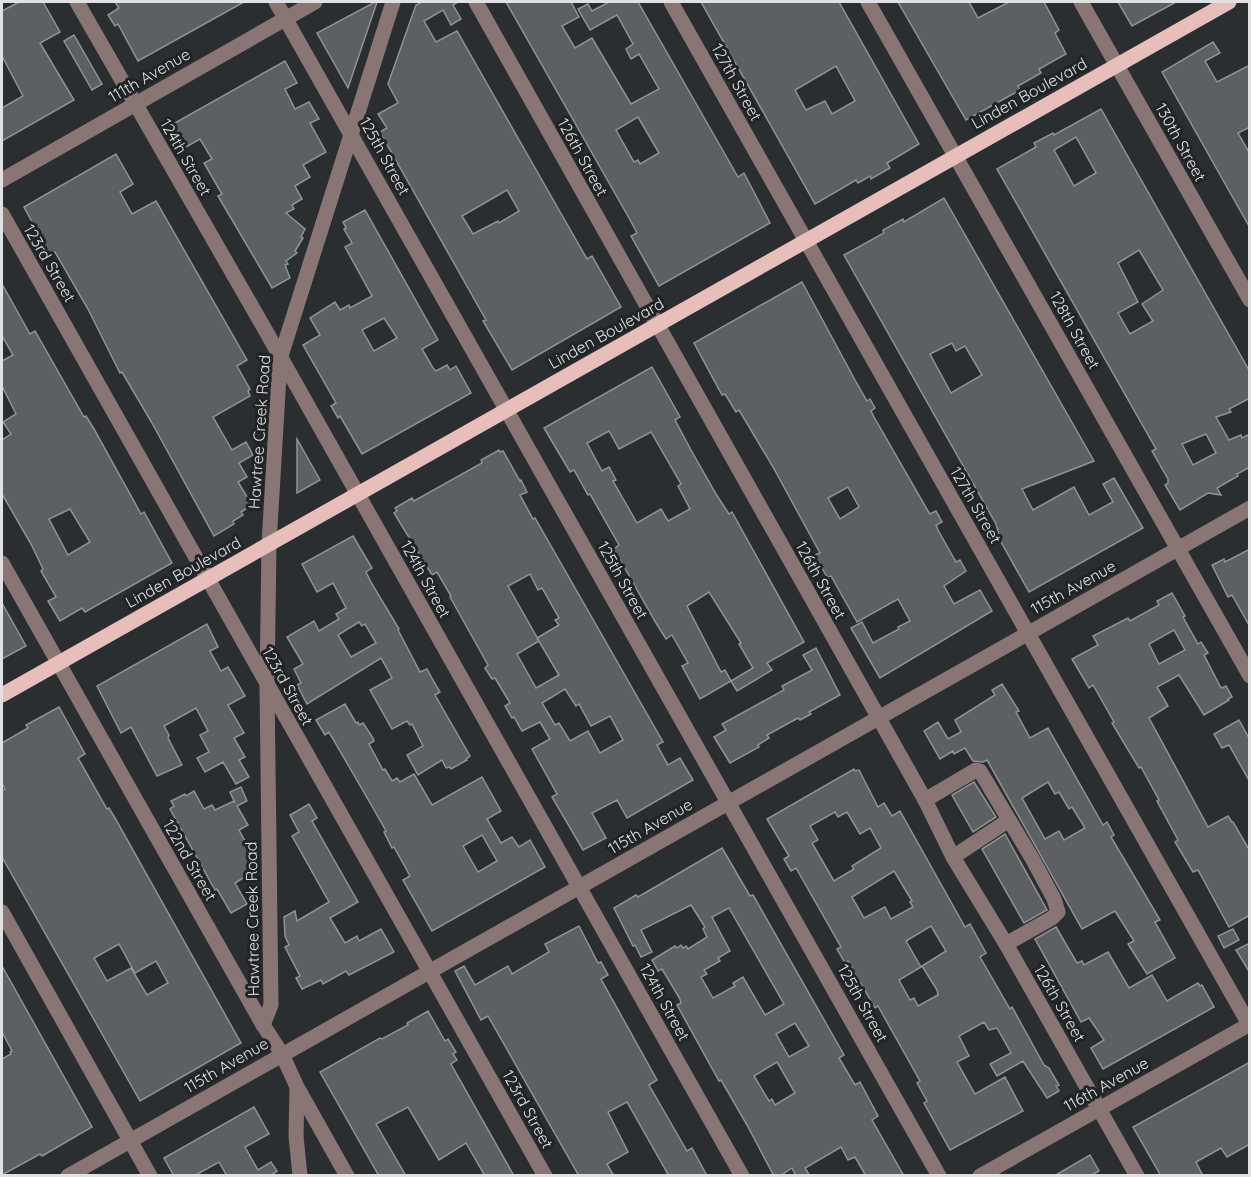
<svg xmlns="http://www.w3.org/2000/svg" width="1251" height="1177" font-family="Quicksand,sans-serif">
<rect width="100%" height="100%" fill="#2a2e30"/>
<g fill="#5c6062" stroke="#8f9395" stroke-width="1.5" fill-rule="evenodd">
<polygon points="19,2 43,2 60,32 40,43 74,100 2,141 2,108 23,96 2,56 2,11"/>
<polygon points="115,2 244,2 138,61 118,24 115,26 108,15 119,8"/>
<polygon points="375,2 377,2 348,88 317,33"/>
<path d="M422,2h36l-5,3 8,14 -10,6 -8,-15 -19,11 12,21 21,-11 114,200 16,28 5,-3 29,51 -109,63 -29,-49 3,-1 -106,-188 7,-4 -9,-14 20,-11 -10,-19 28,-79zM507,190l12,21 -20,12 -1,-2 -25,13 -11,-18z"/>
<path d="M506,2h65l8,15 -17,9 13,22 17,-10 39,66 28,-15 -20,-35 -8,5 -5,-10 7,-5 -16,-29 -27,15 -12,-21 10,-5 4,7 17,-9h29l100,175 6,-4 26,50 -111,63 -28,-50 6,-3 -8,-15zM638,117l21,36 -19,11 -2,-4 -4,2 -18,-32z"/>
<path d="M701,2h138l80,142 -32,19 3,5 -19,11 -1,-3 -12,7 -2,-3 -41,24zM836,66l19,35 -23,13 -7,-13 -19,9 -11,-20z"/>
<polygon points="898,2 969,2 978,18 1009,2 1044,2 1059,30 1055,33 1066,54 1039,69 1041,73 1018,86 1020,90 966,120"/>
<polygon points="1118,2 1176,2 1132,26"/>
<polygon points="74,35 102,84 92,90 64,41"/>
<polygon points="1213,42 1220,53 1205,61 1217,82 1250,65 1250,127 1238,133 1250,154 1250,228 1162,72"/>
<polygon points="285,61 297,83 285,89 295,109 309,102 319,119 310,123 326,152 303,165 310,177 295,186 302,199 292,205 294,209 286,213 305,229 301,237 303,238 295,251 297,253 286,261 288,264 285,265 290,278 272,288 218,196 222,194 204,163 212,159 200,139 186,147 173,124"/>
<path d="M1101,109l149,263v26l-21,11 2,3 -15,5 13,23 12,-5 1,3 8,-4v33l-13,7 1,2 -21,12 4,7 -13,-2 -28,17 -15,-25 3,-2v-4l-16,-28 4,-2 -159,-280 39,-22 -2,-4 19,-10 1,2zM1076,137l20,36 -22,13 -20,-36zM1139,250l24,40 -21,14 11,17 -23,13 -12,-21 20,-11 -20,-39zM1206,434l10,19 -23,12 -11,-21z"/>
<polygon points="116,154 133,184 120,192 132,214 156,201 247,360 237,366 250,389 248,391 250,396 213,417 232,450 246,442 253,455 239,463 247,477 238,482 252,505 241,512 243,515 233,521 234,524 214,536 152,423 122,372 120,373 88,309 55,252 50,255 24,207"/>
<path d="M944,198l150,263 -72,28 11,21 41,-23 15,28 24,-13 -10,-18 11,-6 29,50 -114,64 -28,-50 -5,-18 -152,-269 40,-22 -1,-3 20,-11 1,3zM952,343l4,8 9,-5 17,29 -31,18 -21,-39z"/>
<path d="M365,210l73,130 -16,9 11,19 3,3 11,-6 3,5 6,-4 15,27 -109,61 -22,-38 -2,2 -7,-12 5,-3 -33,-58 17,-10 -10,-17 25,-16 5,8 9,-5 1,3 22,-12 -27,-49 7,-4 -8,-14 2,-1 -3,-6zM384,318l13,20 -23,13 -12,-21z"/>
<path d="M802,282l53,98 12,21 3,-2 5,9 -4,3 3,6 54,94 2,3 6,-3 6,11 -6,3 2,5 18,32 4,-2 6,11 -22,15 10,18 26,-14 12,21 -112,67 -29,-50 11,-6 11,21 26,-14 -1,-2 12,-6 -12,-22 -41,23 -26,-46 -4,1 -12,-22 5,-2 -47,-86 -34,-57 -3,2 -11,-18 -3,1 -28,-52zM848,487l11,20 -19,12 -12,-21z"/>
<path d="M2,284l28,50 5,-3 49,86 2,-1 8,13 47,85 3,-2 28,51 -87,49 -3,-4 -22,13 -12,-20 8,-4 -15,-26 2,-2 -12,-25 -29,-50v-54l9,-6 -8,-12 13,-8 -14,-28v-25l11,-6 -11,-19zM70,509l20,33 -22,13 -19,-36z"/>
<path d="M652,367l28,50 -5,3 16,30 25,44 13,20 3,-2 72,130 -37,21 5,7 -35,21 -6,-10 22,-13 -14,-24 2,-1 -32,-51 -22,14 34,66 4,-2 6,11 -31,18 -18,-33 6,-3 -16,-28 -6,4 -10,-16 -42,-74 5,-4 -29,-51 -2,1 -14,-25 -4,2 -26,-44zM609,431l10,18 32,-17 30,52 -3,2 12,23 -22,12 -7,-12 -24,14 -24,-42 3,-1 -7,-13 -7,4 -15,-28z"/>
<polygon points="297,439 320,480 297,493"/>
<path d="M499,450l1,2 3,-1 17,30 1,-1 6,12 -7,3 13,24 2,-1 128,224 -6,3 11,20 12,-7 13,22 -66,38 -10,-18 -25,13 14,25 -23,12 -31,-53 5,-3 -25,-45 18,-10 -10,-17 -18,9 -8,-14 -2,1 -7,-12 5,-3 -15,-25 -3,1 -7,-11 3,-3 -38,-68 1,-1 -14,-24 -5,3 -38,-62 3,-2 -2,-3 17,-10 2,3 68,-38 -1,-3zM530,574l8,16 4,-2 17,30 -4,2 4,5 -22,13 22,37 -23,13 -19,-34 22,-13 -31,-55zM565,689l11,17 3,-2 12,22 19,-10 13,24 -23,13 -12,-22 -18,10 -11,-18 -4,2 -13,-22z"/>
<path d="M353,536l19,32 -6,4 6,12 27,45 -1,1 22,42 7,-3 7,13 6,10 -5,3 35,61 -4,3 1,1 -16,9 -1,-2 -4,1 -4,-8 -24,15 -11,-20 16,-9 -11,-22 -2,1 -3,-4 -15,8 -22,-39 22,-12 -11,-20 -74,46 -10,-19 4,-2 -7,-14 9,-5 -16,-27 27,-16 5,10 20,-12 -3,-5 10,-6 -13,-25 -16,9 -15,-28zM359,622l3,4 3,-2 11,19 -25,14 -13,-22z"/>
<polygon points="1250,549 1250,627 1232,595 1228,597 1212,565 1224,559 1225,562"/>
<path d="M1172,593l13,23 -2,1 15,27 3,-2 7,11 -4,2 16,31 2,2 4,-2 6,11 -4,2 1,1 -25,15 -25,-40 -22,12 11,19 -19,12 59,109 20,-11 4,6h1l17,29v64l-21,12 -31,-57 -5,2 -18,-30 3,-2 -21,-39 2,-1 -18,-33 -2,1 -27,-45 2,-1 -21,-37 -4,3 -17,-29 26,-14 -5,-9 35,-18 2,3 29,-16 -2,-4zM1174,630l11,20 -26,14 -10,-20z"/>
<polygon points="2,603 26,646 2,659"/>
<polygon points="207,624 218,647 210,651 221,671 228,667 245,696 228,705 244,733 234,738 245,757 239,760 249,777 236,784 223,762 205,772 197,758 209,752 200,735 208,731 196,708 164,726 169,735 168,738 182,765 157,776 131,727 121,733 97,686"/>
<polygon points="816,648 840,695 809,712 811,714 800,720 798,718 767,735 769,738 758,745 759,747 730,763 714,737 726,730 722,724 784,690 782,686 812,670 803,655"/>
<path d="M1002,684l17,27 -3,1 14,26 18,-10 55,97 4,-3 7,13 -3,2 49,83 -5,2 20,36 -28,16 -19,-30 6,-3 -19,-30 -33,18 -95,-169 -4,2 -10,-1 -8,-13 -11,6 -1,-3 -13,8 -16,-28 14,-9 10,17 13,-7 -6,-12 40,-25 -3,-5zM1048,782l7,12 4,-2 10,17 3,-2 13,21 -21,12 -5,-9 -14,8 -23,-41z"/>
<path d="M345,704l11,19 2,-1 1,3 4,-2 10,15 1,3 -5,3 1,2 13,24 2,-1 7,12 5,-3 3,4 14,-8 18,31 50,-28 19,34 -14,8 14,24 11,-6 7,10 11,-7 15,27 -113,64 -29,-51 7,-4 -16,-29 -2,1 -8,-16 2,-1 -13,-23 -44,-76 -4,3 -9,-15zM482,835l15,26 -19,11 -15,-26z"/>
<path d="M59,707l26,47 -7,4 29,51 2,-1 6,10 126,225 -101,58 -138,-244v-66l3,-2 -3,-6v-40l26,-15 -2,-3zM119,944l16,29 21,-12 12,22 -21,12 -16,-27 -24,13 -13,-23z"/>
<polygon points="1239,720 1250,740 1250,782 1229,745 1222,748 1214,734"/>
<path d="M854,769l1,2 4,-1 19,37 6,-4 8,13 8,-5 65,116 5,-3 16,29 -6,4 30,52 2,-2 32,58 5,3 10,17 -3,1 3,5 -12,7 -24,-37 -26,15 -7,-12 21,-11 -14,-25 -8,2 -5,-8 -25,14 10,20 -12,6 18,32 30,-17 18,34 -73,39 -26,-47 3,-2 -10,-18 3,-2 -42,-75 -3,2 -27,-47 -3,2 -8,-14 4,-2 -45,-79 -5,3 -7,-12 5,-3 -22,-37zM835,812l3,5 9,-5 13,22 10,-6 11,20 -29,18 2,3 -20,12 -22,-38 6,-3 -8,-14zM894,871l18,30 -2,1 3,5 -22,12 -6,-12 -21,11 -12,-21zM931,926l15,25 -24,15 15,24 1,5 -20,11 -4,-8 -4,2 -11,-20 22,-13 -15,-26z"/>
<polygon points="974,782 996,817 973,832 952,795"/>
<polygon points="241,787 247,801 237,806 248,825 239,830 256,861 252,863 256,870 235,883 247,904 231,913 217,889 215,890 170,809 174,806 171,801 185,794 186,796 194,791 204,809 212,805 215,810 234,801 235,803 230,792"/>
<polygon points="309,804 317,818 312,821 358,902 330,918 345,943 357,936 359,941 381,929 394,952 349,975 346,971 323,984 321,980 302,989 296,978 300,976 285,947 289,945 285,936 284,917 295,911 297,921 329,902 292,836 299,832 290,815"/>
<polygon points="1005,834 1047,910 1024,923 982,849"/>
<path d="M722,848l28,48 3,-1 82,144 9,16 -5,3 16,27 5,-3 18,34 -6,4 32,56h-38l-11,-19 -7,3 -7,-13 -36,21 5,8h-14l-4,-8 -12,8h-6l-27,-51 -26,-45 -2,1 -42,-76 4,-2 -1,-4 -18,-30 -4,2 -6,-11 23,-14 2,2 4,-3 2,3 3,-2 2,3 19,-12 -4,-8 2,-2 -14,-22 -50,25 11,22 -11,5 -6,-12 -2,1 -19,-38 22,-13 2,2zM729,908l55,96 -19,11 -22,-38 -10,6 2,3 -22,12 -12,-21 6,-3 -3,-4 16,-9 -2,-3 12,-7 -18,-34zM795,1023l14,23 -20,11 -13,-23zM777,1062l18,31 -20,12 -3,-6 -3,2 -15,-25z"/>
<polygon points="579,926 598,963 601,962 608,975 601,979 657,1080 649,1085 687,1151 692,1148 707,1176 669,1176 627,1102 608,1112 628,1152 607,1164 614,1176 579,1176 488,1016 481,1020 455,971 464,966 475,985 508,966 512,974 549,952 545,944"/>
<polygon points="1056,927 1077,963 1082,961 1084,965 1108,952 1129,988 1152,975 1167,1001 1198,983 1200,986 1202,985 1214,1007 1103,1069 1091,1048 1104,1040 1089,1018 1081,1022 1035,939"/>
<polygon points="1233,929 1239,940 1224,948 1218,936"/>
<polygon points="1250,943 1250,973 1236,950"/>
<polygon points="2,966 92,1127 42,1156 40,1154 2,1175 2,1059 11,1054 10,1052 12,1051 2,1032"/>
<polygon points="428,1011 445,1041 448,1039 456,1052 453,1054 457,1060 451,1064 514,1176 485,1176 466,1143 439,1160 408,1107 376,1124 406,1176 379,1176 320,1072 380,1038 382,1039 408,1025 407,1023"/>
<polygon points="1250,1062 1250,1144 1227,1157 1221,1148 1196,1162 1203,1176 1161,1176 1133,1127"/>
<polygon points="254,1107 269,1134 245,1147 258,1170 271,1162 277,1171 270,1176 227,1176 219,1162 194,1176 174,1176 164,1158"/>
<polygon points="1090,1155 1099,1171 1090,1176 1054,1176"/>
</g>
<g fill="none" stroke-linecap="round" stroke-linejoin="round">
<g stroke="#897674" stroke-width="15">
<polyline points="77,2 267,333 742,1176"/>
<polyline points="276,2 939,1176"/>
<polyline points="476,2 925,800 953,857 1006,944 1137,1176"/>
<polyline points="671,2 1250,1026"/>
<polyline points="868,2 1250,676"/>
<polyline points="1081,2 1250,300"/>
<polyline points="2,180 315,2"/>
<polyline points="2,214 545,1176"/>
<polyline points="2,563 263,1025 282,1054 297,1087 347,1176"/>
<polyline points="925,800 976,770 980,771 1033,860 1054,899 1058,912 1052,918 1006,944"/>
<polyline points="953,857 1009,820"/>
<polyline points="2,912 150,1176"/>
<polyline points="263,1025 271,1005 267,687 269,544 280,359 393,2"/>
<polyline points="297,1089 296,1136 300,1176"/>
<polyline points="68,1176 1250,508"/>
<polyline points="980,1176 1250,1024"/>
</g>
<polyline stroke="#e7beba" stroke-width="15" points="2,695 1229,2"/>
</g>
<g text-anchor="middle" stroke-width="6" stroke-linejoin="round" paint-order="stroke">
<g font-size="16" fill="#dfe1e2" stroke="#212426">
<text transform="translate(149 75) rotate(-30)" y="6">111th Avenue</text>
<text transform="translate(737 82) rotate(61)" y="6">127th Street</text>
<text transform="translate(1029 93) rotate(-29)" y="6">Linden Boulevard</text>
<text transform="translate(1181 142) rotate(61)" y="6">130th Street</text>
<text transform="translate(385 156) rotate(61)" y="6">125th Street</text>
<text transform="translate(186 157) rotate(60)" y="6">124th Street</text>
<text transform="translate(583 157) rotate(61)" y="6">126th Street</text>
<text transform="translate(50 263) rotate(60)" y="6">123rd Street</text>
<text transform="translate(1075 330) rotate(61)" y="6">128th Street</text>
<text transform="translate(606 333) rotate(-29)" y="6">Linden Boulevard</text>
<text transform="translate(259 432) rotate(-86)" y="6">Hawtree Creek Road</text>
<text transform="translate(976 505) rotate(60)" y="6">127th Street</text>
<text transform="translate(183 572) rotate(-29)" y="6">Linden Boulevard</text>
<text transform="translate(426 579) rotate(61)" y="6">124th Street</text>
<text transform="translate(623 580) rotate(61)" y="6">125th Street</text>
<text transform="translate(821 580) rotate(61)" y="6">126th Street</text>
<text transform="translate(1073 587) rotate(-29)" y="6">115th Avenue</text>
<text transform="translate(288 686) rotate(61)" y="6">123rd Street</text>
<text transform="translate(650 826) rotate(-30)" y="6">115th Avenue</text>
<text transform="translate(190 860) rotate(60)" y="6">122nd Street</text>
<text transform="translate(252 919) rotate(-91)" y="6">Hawtree Creek Road</text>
<text transform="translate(665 1002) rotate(61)" y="6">124th Street</text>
<text transform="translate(863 1003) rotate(61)" y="6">125th Street</text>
<text transform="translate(1060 1003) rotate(60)" y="6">126th Street</text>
<text transform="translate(226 1065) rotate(-30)" y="6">115th Avenue</text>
<text transform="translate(1106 1084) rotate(-29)" y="6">116th Avenue</text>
<text transform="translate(528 1109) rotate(61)" y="6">123rd Street</text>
</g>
</g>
<rect width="1251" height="1177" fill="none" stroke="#dfe1e2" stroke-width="6"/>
</svg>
